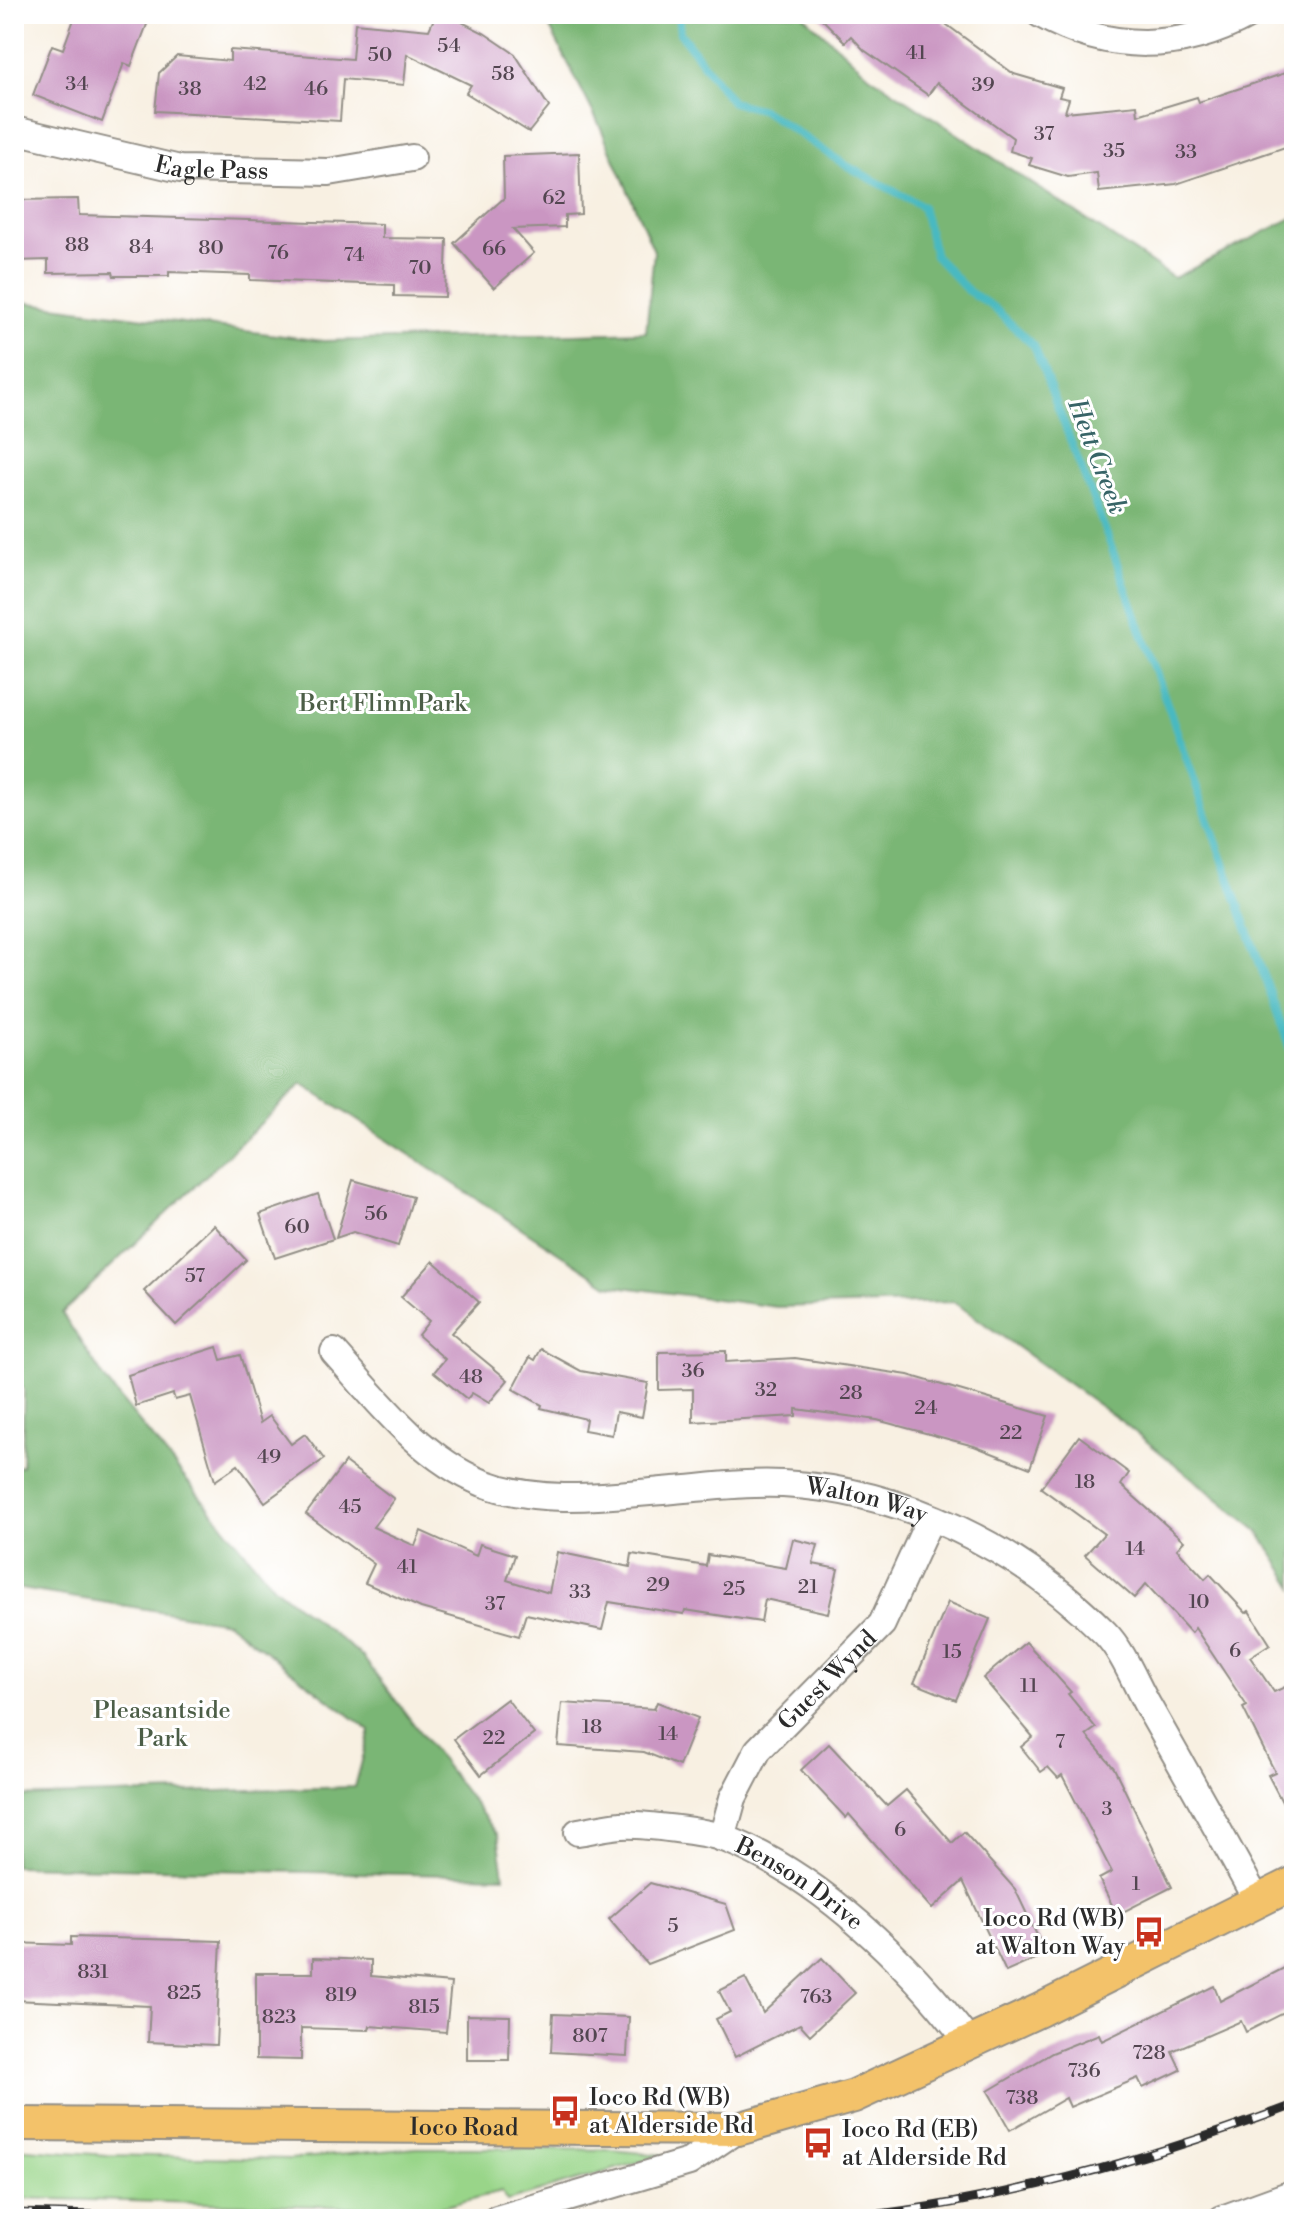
<svg xmlns="http://www.w3.org/2000/svg" width="1308" height="2233" font-family="'Libre Bodoni',serif">
<rect width="100%" height="100%" fill="#fff"/>
<filter id="ink" filterUnits="userSpaceOnUse"><feTurbulence type="fractalNoise" baseFrequency=".0125" numOctaves="2"/><feDisplacementMap in="SourceGraphic" scale="16" xChannelSelector="R" yChannelSelector="G"/><feConvolveMatrix kernelMatrix="1 2 1 2 8 2 1 2 1" color-interpolation-filters="sRGB"/></filter>
<filter id="wash" filterUnits="userSpaceOnUse"><feTurbulence type="fractalNoise" baseFrequency=".006" numOctaves="4" result="noise"/><feDisplacementMap in="SourceGraphic" scale="32" xChannelSelector="R" yChannelSelector="G"/><feGaussianBlur stdDeviation="1.8" result="paint"/><feColorMatrix in="noise" values="0 0 0 0 0 0 0 0 0 0 0 0 0 0 0 0 0 1.4 0 .05"/><feComposite in="paint" operator="in"/></filter>
<g filter="url(#wash)">
<rect width="100%" height="100%" fill="#f8f0e2"/>
<polygon fill="#99d589" stroke="#62805a" stroke-width="2" points="14,2148 107,2155 290,2159 417,2148 480,2148 612,2150 663,2155 507,2201 502,2191 435,2209 14,2198"/>
<polygon fill="#7ab675" stroke="#527050" stroke-width="2" points="543,14 802,14 869,75 1174,278 1294,217 1294,1587 1258,1531 1125,1424 954,1302 777,1307 608,1285 302,1084 62,1313 108,1384 274,1587 362,1656 498,1835 504,1876 14,1866 14,1797 355,1787 370,1731 227,1622 14,1588 14,1467 22,1466 24,1389 14,1380 14,301 323,341 646,332 654,251 600,126"/>
<g fill="none" stroke-linecap="round" stroke-linejoin="round">
<polyline stroke="#4ab9c1" stroke-width="8" points="678,14 680,33 732,102 763,110 847,166 922,206 935,256 968,291 993,307 1034,346 1107,535 1294,1060"/>
</g>
<g id="blocks">
<g fill="#ca96c2">
<polygon points="76,14 136,14 149,19 131,66 124,63 102,122 33,95 52,45 63,49"/>
<polygon points="436,14 446,14 484,33 515,54 549,107 529,132 466,93 471,85 407,54 404,85 343,79 340,121 155,111 159,73 177,56 230,61 230,50 352,59 355,23 429,30"/>
<polygon points="817,14 949,14 943,22 1014,74 1062,88 1059,97 1069,99 1065,112 1137,105 1138,115 1197,97 1199,102 1294,70 1294,144 1176,184 1099,192 1097,173 1068,177 1029,165 1032,158 1010,151 1013,138 937,83 928,95 864,50 851,36 845,42"/>
<polygon points="579,153 581,214 565,215 565,227 513,229 534,253 494,288 454,243 504,198 503,156"/>
<polygon points="78,199 79,215 382,224 382,238 447,239 445,297 394,296 394,285 250,280 250,275 169,272 169,276 114,276 113,272 48,273 48,260 14,261 14,200"/>
<polygon points="353,1180 413,1197 398,1246 353,1232 336,1238"/>
<polygon points="318,1194 333,1239 275,1258 260,1214"/>
<polygon points="214,1225 246,1260 176,1325 144,1291"/>
<polygon points="433,1261 479,1302 451,1333 508,1380 489,1403 472,1393 467,1399 434,1372 445,1359 418,1335 429,1321 401,1297"/>
<polygon points="217,1347 221,1360 240,1355 260,1423 270,1416 291,1444 305,1434 324,1459 265,1502 238,1465 215,1481 190,1396 175,1400 173,1394 136,1406 128,1375"/>
<polygon points="541,1349 581,1371 648,1383 642,1417 616,1412 612,1435 584,1430 586,1419 541,1408 542,1405 513,1389 530,1357 535,1360"/>
<polygon points="726,1351 726,1362 795,1358 908,1375 1048,1416 1030,1468 974,1446 877,1420 796,1409 796,1416 693,1422 693,1389 659,1390 659,1352"/>
<polygon points="1079,1436 1129,1473 1121,1485 1184,1541 1177,1549 1205,1579 1210,1574 1246,1613 1249,1611 1270,1644 1250,1657 1274,1692 1287,1686 1294,1699 1294,1825 1268,1775 1275,1772 1243,1708 1247,1706 1195,1628 1191,1633 1146,1584 1134,1598 1085,1555 1104,1534 1041,1488"/>
<polygon points="345,1462 394,1499 373,1527 415,1546 421,1531 476,1556 480,1544 515,1555 507,1580 549,1593 557,1552 630,1567 632,1554 706,1566 708,1555 786,1568 793,1539 818,1545 813,1564 838,1569 828,1613 765,1599 761,1622 685,1610 684,1614 609,1602 602,1630 526,1614 519,1636 421,1608 365,1583 374,1564 306,1514"/>
<polygon points="948,1602 990,1619 956,1700 914,1683"/>
<polygon points="1026,1642 1071,1692 1068,1694 1096,1728 1086,1735 1114,1768 1172,1887 1117,1915 1099,1879 1112,1872 1062,1775 1058,1778 1048,1767 1041,1772 1021,1747 1033,1737 983,1678"/>
<polygon points="507,1699 534,1734 481,1775 454,1739"/>
<polygon points="657,1702 698,1718 679,1766 644,1752 558,1746 562,1703 654,1709"/>
<polygon points="829,1744 887,1806 906,1790 952,1843 964,1832 1015,1889 1046,1954 1006,1972 963,1881 932,1909 849,1814 846,1818 801,1770"/>
<polygon points="650,1883 726,1904 735,1930 647,1964 609,1919"/>
<polygon points="71,1937 221,1941 216,2045 148,2042 150,2006 14,2000 14,1943 71,1945"/>
<polygon points="313,1958 371,1960 371,1976 451,1983 446,2032 370,2026 369,2030 301,2028 301,2060 256,2059 256,1973 313,1973"/>
<polygon points="822,1958 855,1993 810,2035 800,2024 735,2057 716,2019 730,2012 719,1991 745,1978 763,2013"/>
<polygon points="1294,1963 1294,2008 1246,2032 1241,2021 1172,2051 1181,2070 1143,2088 1138,2078 1070,2107 1066,2098 1010,2130 988,2091 1052,2053 1099,2034 1102,2041 1214,1986 1220,2001"/>
<polygon points="553,2014 629,2017 627,2056 551,2052"/>
<polygon points="467,2015 510,2016 509,2060 467,2060"/>
</g>
</g>
</g>
<g filter="url(#ink)">
<use href="#blocks" fill-opacity="0" stroke="#928e86" stroke-width="2"/>
<g fill="none" stroke-linecap="round" stroke-linejoin="round">
<g stroke="#928e86" stroke-width="30">
<g id="minor">
<path d="M1040,14c69,39 141,38 210,0"/>
<path id="s1" d="M14,130l166,39 149,3 83,-14"/>
<path id="s2" d="M334,1352c43,48 87,106 149,131 61,23 128,12 191,7 36,-3 73,-8 109,-6 121,6 237,64 322,149 18,18 30,50 43,73 37,65 74,130 109,195"/>
<path id="s3" d="M578,1832c14,-2 29,-6 43,-7 17,-2 87,7 103,13 96,38 185,125 246,206"/>
<path id="s4" d="M722,1838l11,-40 25,-48 124,-126 48,-105"/>
<polyline points="497,2219 689,2162 738,2129"/>
<polyline points="1222,2219 1294,2193"/>
</g>
</g>
<g stroke="#928e86" stroke-width="36">
<g id="major">
<path id="s5" d="M14,2124l724,5 116,-33 186,-86 254,-127"/>
</g>
</g>
<use href="#minor" stroke="#fff" stroke-width="26"/>
<use href="#major" stroke="#f3c26a" stroke-width="32"/>
<g stroke="#2b2b2b" stroke-width="9">
<g id="rail">
<polyline points="14,2213 266,2219"/>
<path d="M834,2219c160,-15 311,-58 460,-114"/>
</g>
</g>
<use href="#rail" stroke="#fff" stroke-width="6" stroke-dasharray="18" stroke-linecap="butt"/>
</g>
</g>
<defs>
<g id="bus-bare" transform="scale(2.4)"><path d="M-5-6H5V4H4V6H2V4H-2V6H-4V4H-5ZM-3.5-4V0h7V-4ZM-3.5 1.2v1.5H-2V1.2ZM2 1.2v1.5H3.5V1.2Z" fill="#c8321e" stroke="#fff" stroke-width="2.5" paint-order="stroke"/></g>
</defs>
<g fill-rule="evenodd">
<use href="#bus-bare" x="1149" y="1932"/>
<use href="#bus-bare" x="565" y="2111"/>
<use href="#bus-bare" x="818" y="2143"/>
</g>
<g text-anchor="middle" stroke-width="6" stroke-linejoin="round" paint-order="stroke">
<g font-size="20" fill="#534651">
<text x="449" y="52">54</text>
<text x="916" y="59">41</text>
<text x="380" y="61">50</text>
<text x="503" y="80">58</text>
<text x="77" y="90">34</text>
<text x="255" y="90">42</text>
<text x="983" y="91">39</text>
<text x="190" y="95">38</text>
<text x="316" y="95">46</text>
<text x="1044" y="140">37</text>
<text x="1114" y="157">35</text>
<text x="1186" y="158">33</text>
<text x="554" y="204">62</text>
<text x="77" y="251">88</text>
<text x="141" y="253">84</text>
<text x="211" y="254">80</text>
<text x="494" y="255">66</text>
<text x="278" y="259">76</text>
<text x="354" y="261">74</text>
<text x="420" y="274">70</text>
<text x="376" y="1220">56</text>
<text x="297" y="1233">60</text>
<text x="195" y="1282">57</text>
<text x="693" y="1377">36</text>
<text x="471" y="1383">48</text>
<text x="766" y="1396">32</text>
<text x="851" y="1399">28</text>
<text x="926" y="1414">24</text>
<text x="1011" y="1439">22</text>
<text x="269" y="1463">49</text>
<text x="1085" y="1488">18</text>
<text x="350" y="1513">45</text>
<text x="1135" y="1555">14</text>
<text x="407" y="1573">41</text>
<text x="658" y="1591">29</text>
<text x="808" y="1593">21</text>
<text x="734" y="1595">25</text>
<text x="580" y="1598">33</text>
<text x="1199" y="1608">10</text>
<text x="495" y="1610">37</text>
<text x="1235" y="1657">6</text>
<text x="952" y="1658">15</text>
<text x="1029" y="1692">11</text>
<text x="592" y="1733">18</text>
<text x="668" y="1740">14</text>
<text x="494" y="1744">22</text>
<text x="1060" y="1748">7</text>
<text x="1107" y="1815">3</text>
<text x="900" y="1836">6</text>
<text x="1136" y="1890">1</text>
<text x="673" y="1932">5</text>
<text x="93" y="1978">831</text>
<text x="184" y="1999">825</text>
<text x="341" y="2001">819</text>
<text x="816" y="2003">763</text>
<text x="424" y="2013">815</text>
<text x="279" y="2023">823</text>
<text x="590" y="2042">807</text>
<text x="1149" y="2059">728</text>
<text x="1084" y="2077">736</text>
<text x="1022" y="2104">738</text>
</g>
<g font-size="24" fill="#2b2b2b" stroke="#fff">
<text dy="8" stroke="none"><textPath href="#s1" startOffset="202">Eagle Pass</textPath></text>
<text dy="8" stroke="none"><textPath href="#s2" startOffset="588">Walton Way</textPath></text>
<text dy="8" stroke="none"><textPath href="#s4" startOffset="194">Guest Wynd</textPath></text>
<text dy="8" stroke="none"><textPath href="#s3" startOffset="236">Benson Drive</textPath></text>
<text dy="8" stroke="none"><textPath href="#s5" startOffset="450">Ioco Road</textPath></text>
</g>
<g font-size="24" fill="#4c5e47" stroke="#fff">
<text x="383" y="711">Bert Flinn Park</text>
<text x="162" y="1718">Pleasantside<tspan x="162" dy="28">Park</tspan></text>
</g>
<g font-size="24" fill="#2b2b2b" stroke="#fff" text-anchor="start">
<text x="1125" y="1926" text-anchor="end">Ioco Rd (WB)<tspan x="1125" dy="28">at Walton Way</tspan></text>
<text x="589" y="2105">Ioco Rd (WB)<tspan x="589" dy="28">at Alderside Rd</tspan></text>
<text x="842" y="2137">Ioco Rd (EB)<tspan x="842" dy="28">at Alderside Rd</tspan></text>
</g>
<g font-size="26" font-style="italic" fill="#376467" stroke="#fff">
<text transform="translate(1098 456) rotate(69)" y="9">Hett Creek</text>
</g>
</g>
<rect width="1308" height="2233" fill="none" stroke="#fff" stroke-width="48"/>
</svg>
